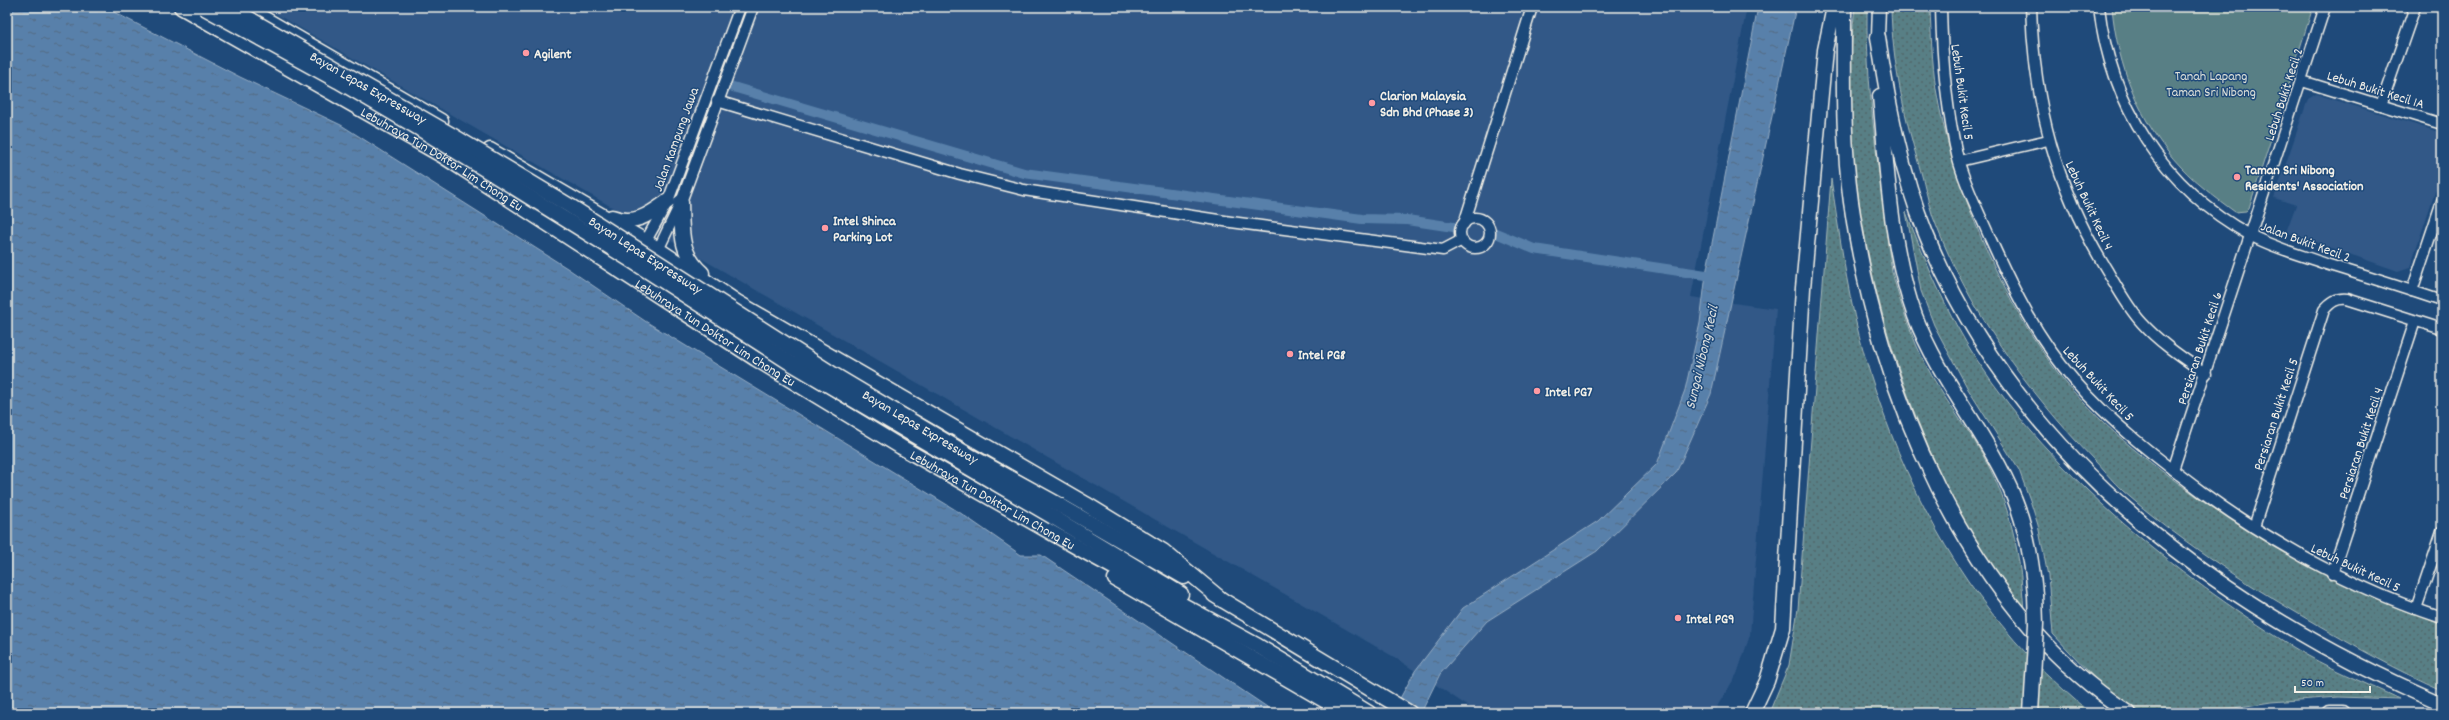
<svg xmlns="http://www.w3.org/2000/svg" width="2449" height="720" font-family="Dekko,sans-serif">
<defs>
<pattern id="grass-dots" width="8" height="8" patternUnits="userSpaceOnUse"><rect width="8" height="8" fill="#587f85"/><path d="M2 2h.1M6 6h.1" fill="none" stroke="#516669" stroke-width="1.8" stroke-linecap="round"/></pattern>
<pattern id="water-ripples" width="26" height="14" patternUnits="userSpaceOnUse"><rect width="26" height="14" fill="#5980aa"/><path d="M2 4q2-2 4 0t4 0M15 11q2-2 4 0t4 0" fill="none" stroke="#536a82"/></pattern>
</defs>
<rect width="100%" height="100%" fill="#1f4a7a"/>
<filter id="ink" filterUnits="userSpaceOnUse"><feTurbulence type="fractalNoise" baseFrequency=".025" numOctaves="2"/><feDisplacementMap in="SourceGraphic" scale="8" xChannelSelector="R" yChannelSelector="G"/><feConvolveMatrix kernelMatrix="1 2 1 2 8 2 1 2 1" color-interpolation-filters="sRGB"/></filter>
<g filter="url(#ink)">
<g fill="#305887">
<polygon points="264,7 1747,7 1691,297 1776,309 1750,635 1737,674 1713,713 1478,713 1394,657"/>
<polygon points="2316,94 2442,133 2442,171 2410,267 2398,271 2286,232 2296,205 2274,198 2308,99"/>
</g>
<g fill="url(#grass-dots)" stroke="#a6b8b6">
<path d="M1855,7h12c-1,61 6,121 14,181 4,28 6,56 11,83 6,25 14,49 24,73 13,31 33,60 52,87 39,58 52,112 56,181 -17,-24 -36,-47 -50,-72 -86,-152 -140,-358 -119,-533z"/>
<path d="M1891,7h39c1,27 2,55 6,82 15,90 62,203 116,276 36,49 86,90 136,125 81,59 159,103 254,134v66c-49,-22 -94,-47 -140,-74 -63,-37 -125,-77 -179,-125 -11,-10 -19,-21 -29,-31 -67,-69 -127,-152 -161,-243 -5,-15 -8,-31 -12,-45 -16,-53 -29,-109 -30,-165z"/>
<path d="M1831,179c8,52 15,105 28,156 28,106 75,211 146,294 25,31 55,58 85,84h-321l20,-48 9,-56z"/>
<path d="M1906,212c20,51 41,102 71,148 78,118 197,213 316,287 33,21 71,35 106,52l-61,-2 -67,5 -68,11h-61l-38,-25 -51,-54 -5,-58 -10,-51 -8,-25 -11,-30 -51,-81 -34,-64 -13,-34z"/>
</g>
<path fill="#587f85" stroke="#a6b8b6" d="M2112,7h201l-64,201 -3,3 -11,1c-19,-14 -38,-28 -54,-45 -41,-43 -64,-102 -69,-160z"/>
<g fill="url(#water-ripples)" stroke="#97adc3">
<polygon points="7,7 104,7 240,77 341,125 567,268 645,321 959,512 1021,555 1041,555 1276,713 7,713"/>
<polygon points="1758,7 1796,7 1711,394 1676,473 1597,551 1487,621 1440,674 1421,713 1392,713 1415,671 1463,608 1598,521 1657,464 1685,390 1700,323 1706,274"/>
</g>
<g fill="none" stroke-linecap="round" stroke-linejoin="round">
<g stroke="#5980aa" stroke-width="10">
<polyline points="733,87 1024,173 1362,219 1407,220 1460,228"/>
<polyline points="1491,231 1534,249 1719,277"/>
</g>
<g stroke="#f4f1e8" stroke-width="13">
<g id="minor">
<path d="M1941,7c1,51 5,102 17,152 7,27 21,53 32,79 23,51 47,100 84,142 37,43 83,78 128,112 74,54 153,97 240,126"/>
<path d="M2031,7c3,98 25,181 77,265 10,17 20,36 34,51 18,20 41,35 64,51"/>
<path d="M2099,7c11,97 65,181 151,228 24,13 51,20 76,29 39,12 78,24 116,37"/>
<polyline points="2302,81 2442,124"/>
<polyline points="717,101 960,174 1024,190 1231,222 1443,250 1462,240"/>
<polyline points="2381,105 2415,7"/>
<polyline points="1959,161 2048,140"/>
<circle cx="1475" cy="233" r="15"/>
<polyline points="1464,224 1532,7"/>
<polyline points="658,250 681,202 753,7"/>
<polyline points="627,275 668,201 740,7"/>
<polyline points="2412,291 2442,201"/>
<polyline points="2173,470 2325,7"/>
<path d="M2254,527l70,-217c7,-8 12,-12 23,-11l95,30"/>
<polyline points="2332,574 2415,321"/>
<polyline points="2416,609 2442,532"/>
</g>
</g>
<g stroke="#f4f1e8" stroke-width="15">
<polyline id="major" points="1878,37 1879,7"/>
</g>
<g stroke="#f4f1e8" stroke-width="17">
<g id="highway">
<path id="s1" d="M181,7l262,149 313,203 145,88 188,107 169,92 111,67"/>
<polyline points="244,7 441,121"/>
<path d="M1844,7c0,65 -2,130 7,195 26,187 114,404 278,511"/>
<path d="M1878,37c10,67 23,135 48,197 92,226 298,376 516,470"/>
<path d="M1880,96c7,72 10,151 35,220 25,66 74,119 100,184 12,30 17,62 20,94"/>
<polyline points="490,150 647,242 737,302 1086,504 1163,551 1222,600"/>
<path d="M681,202c1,28 -2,51 21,71"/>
<path d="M612,217c23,9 38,-3 56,-16"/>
<polyline points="1061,506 1184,577"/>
<polyline points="1053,517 1181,594"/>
<polyline points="1115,579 1346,713"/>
<polyline points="1214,595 1410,713"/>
<polyline points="1752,713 1767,681 1783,628 1803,288 1825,50 1834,7"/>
<polyline points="2330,713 2343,713"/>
</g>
</g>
<use href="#minor" stroke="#1f4a7a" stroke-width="10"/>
<use href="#major" stroke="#1f4a7a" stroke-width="12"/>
<use href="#highway" stroke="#1f4a7a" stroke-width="14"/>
<g stroke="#f4f1e8" stroke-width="17" stroke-linecap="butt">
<g id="highway-bridge">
<polyline points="203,7 338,81 420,129 629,259 789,362 1053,517"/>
<path id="s2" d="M229,7l223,128 118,71 261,167 141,84 89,49"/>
<polyline points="2031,713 2036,624 2035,594"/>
</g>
</g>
<use href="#highway-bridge" stroke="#1f4a7a" stroke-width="14"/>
</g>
</g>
<g fill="#ff9aa2" stroke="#1f4a7a" stroke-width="1.5">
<circle cx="526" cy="53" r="4"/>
<circle cx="1372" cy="103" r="4"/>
<circle cx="2237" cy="177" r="4"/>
<circle cx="825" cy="228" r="4"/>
<circle cx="1290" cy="354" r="4"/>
<circle cx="1537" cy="391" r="4"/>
<circle cx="1678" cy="618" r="4"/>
</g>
<g text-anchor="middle" stroke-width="3" stroke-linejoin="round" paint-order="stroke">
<g font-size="14" font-weight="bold" fill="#f4f1e8" stroke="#1f4a7a" text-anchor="start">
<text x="534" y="58">Agilent</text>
<text x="1380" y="100">Clarion Malaysia<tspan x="1380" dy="16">Sdn Bhd (Phase 3)</tspan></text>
<text x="2245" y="174">Taman Sri Nibong<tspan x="2245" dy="16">Residents' Association</tspan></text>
<text x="833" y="225">Intel Shinca<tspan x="833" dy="16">Parking Lot</tspan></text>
<text x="1298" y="359">Intel PG8</text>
<text x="1545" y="396">Intel PG7</text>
<text x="1686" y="623">Intel PG9</text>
</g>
<g font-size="14" fill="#dde0d9" stroke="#1f4a7a">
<text x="2211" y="80">Tanah Lapang<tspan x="2211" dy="16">Taman Sri Nibong</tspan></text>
</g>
<g font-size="14" fill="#f4f1e8" stroke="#1f4a7a">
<text dy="5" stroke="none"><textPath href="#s2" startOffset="161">Bayan Lepas Expressway</textPath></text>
<text transform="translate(2376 89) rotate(17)" y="5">Lebuh Bukit Kecil 1A</text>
<text transform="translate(1963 92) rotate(82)" y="5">Lebuh Bukit Kecil 5</text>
<text transform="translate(2283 94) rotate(-72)" y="5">Lebuh Bukit Kecil 2</text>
<text transform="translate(675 139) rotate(-70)" y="5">Jalan Kampung Jawa</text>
<text dy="5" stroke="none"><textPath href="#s1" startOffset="302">Lebuhraya Tun Doktor Lim Chong Eu</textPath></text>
<text transform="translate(2090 205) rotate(65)" y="5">Lebuh Bukit Kecil 4</text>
<text transform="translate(2306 241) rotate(20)" y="5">Jalan Bukit Kecil 2</text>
<text dy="5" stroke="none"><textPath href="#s2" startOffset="485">Bayan Lepas Expressway</textPath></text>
<text dy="5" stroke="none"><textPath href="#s1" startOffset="626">Lebuhraya Tun Doktor Lim Chong Eu</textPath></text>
<text transform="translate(2199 348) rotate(-72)" y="5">Persiaran Bukit Kecil 6</text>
<text transform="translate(2099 383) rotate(47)" y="5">Lebuh Bukit Kecil 5</text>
<text transform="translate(2275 414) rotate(-72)" y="5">Persiaran Bukit Kecil 5</text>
<text dy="5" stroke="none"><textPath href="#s2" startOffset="809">Bayan Lepas Expressway</textPath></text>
<text transform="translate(2360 443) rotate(-72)" y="5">Persiaran Bukit Kecil 4</text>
<text dy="5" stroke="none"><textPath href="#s1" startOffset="950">Lebuhraya Tun Doktor Lim Chong Eu</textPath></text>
<text transform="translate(2356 567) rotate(25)" y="5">Lebuh Bukit Kecil 5</text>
</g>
<g font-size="15" font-style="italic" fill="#dde0df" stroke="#1f4a7a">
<text transform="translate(1701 357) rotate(-77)" y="5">Sungai Nibong Kecil</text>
</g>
</g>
<rect width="2449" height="720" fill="none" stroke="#1f4a7a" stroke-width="24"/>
<rect x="12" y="12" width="2425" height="696" fill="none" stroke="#f4f1e8" stroke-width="1.5" filter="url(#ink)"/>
<path d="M2295 686v6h75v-6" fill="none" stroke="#f4f1e8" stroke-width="2"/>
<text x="2301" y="686" font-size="12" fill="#f4f1e8" stroke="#1f4a7a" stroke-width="3" paint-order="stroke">50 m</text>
</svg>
